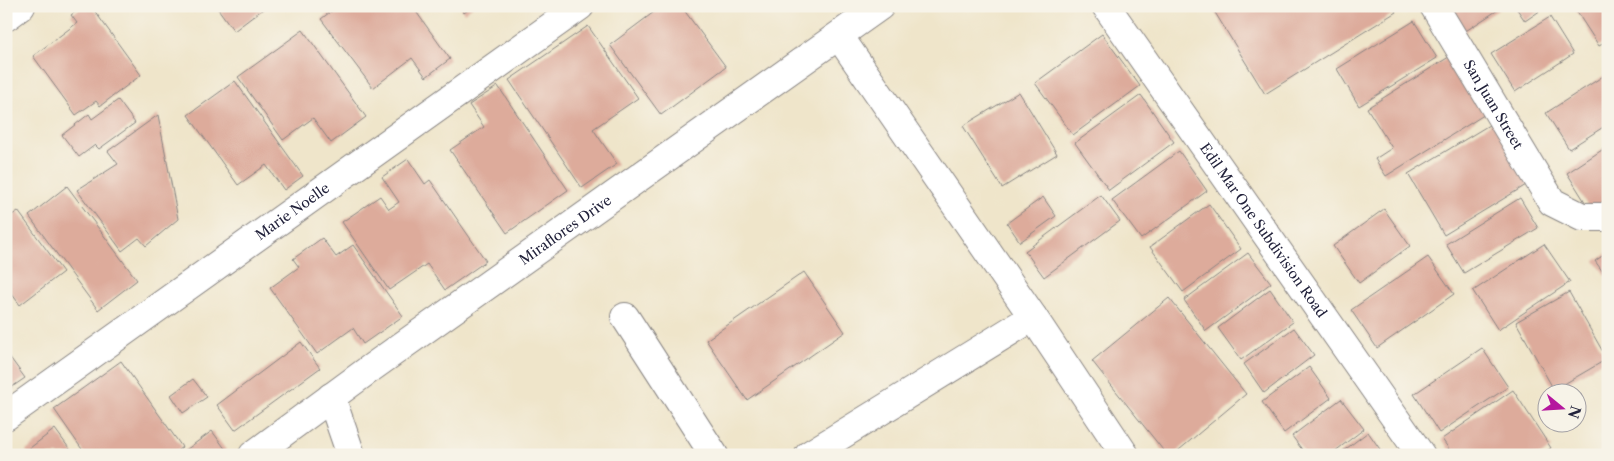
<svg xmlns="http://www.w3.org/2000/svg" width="1614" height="461" font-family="'Libre Caslon Text',serif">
<rect width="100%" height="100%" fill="#f7f3e8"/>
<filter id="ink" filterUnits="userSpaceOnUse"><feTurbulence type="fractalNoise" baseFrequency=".02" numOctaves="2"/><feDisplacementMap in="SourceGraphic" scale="10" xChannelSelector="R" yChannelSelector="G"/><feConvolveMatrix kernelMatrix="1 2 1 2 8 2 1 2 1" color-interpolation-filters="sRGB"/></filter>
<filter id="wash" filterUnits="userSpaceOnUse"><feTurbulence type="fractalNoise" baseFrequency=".0096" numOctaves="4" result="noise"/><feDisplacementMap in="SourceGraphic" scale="20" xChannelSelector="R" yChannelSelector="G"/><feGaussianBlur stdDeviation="1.12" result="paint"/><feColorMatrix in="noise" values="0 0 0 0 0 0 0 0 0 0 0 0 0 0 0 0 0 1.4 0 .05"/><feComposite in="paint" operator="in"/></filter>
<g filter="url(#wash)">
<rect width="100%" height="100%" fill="#efe5ca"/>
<g id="blocks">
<g fill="#ddab9b">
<polygon points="83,6 91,6 141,75 100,106 96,101 76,115 33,56 77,23 71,15"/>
<polygon points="216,6 267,6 234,31"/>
<polygon points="338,6 412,6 450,59 426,77 412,58 373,88 321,19"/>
<polygon points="460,6 473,6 464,13"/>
<polygon points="662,6 681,6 726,67 661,115 610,45"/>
<polygon points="1211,6 1392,6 1396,12 1265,94"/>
<polygon points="1439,6 1504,6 1458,36"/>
<polygon points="1515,6 1547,6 1525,21"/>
<polygon points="1573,6 1608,6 1608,41 1599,46"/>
<polygon points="1550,17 1573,54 1515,92 1491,54"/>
<polygon points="1414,21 1437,58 1359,106 1337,69"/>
<polygon points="588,26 638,98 593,129 617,164 582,188 509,80"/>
<polygon points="303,30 366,117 331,143 313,118 283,140 238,77"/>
<polygon points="1102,34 1140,86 1073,135 1035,83"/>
<polygon points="1452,55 1487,113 1386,176 1375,159 1392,148 1367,108"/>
<polygon points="1608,73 1608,124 1569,149 1546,113"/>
<polygon points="235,81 303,176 284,190 266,165 238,185 188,115"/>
<polygon points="498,86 568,190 507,233 450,150 484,127 469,105"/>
<polygon points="1019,92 1057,154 1002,188 963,126"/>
<polygon points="1141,95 1174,142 1109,190 1075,143"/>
<polygon points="118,100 135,123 99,149 95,145 79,157 62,135 89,114 92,119"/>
<polygon points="158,115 178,219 146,246 139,238 122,251 77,190 118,164 108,151"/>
<polygon points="1494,122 1531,182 1444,235 1408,174"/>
<polygon points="1608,146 1608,202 1592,213 1567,173"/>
<polygon points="1179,151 1207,191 1141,239 1112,200"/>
<polygon points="408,159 425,184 430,180 486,261 445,290 427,264 389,290 342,222 380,196 389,209 399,202 382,177"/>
<polygon points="67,186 137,280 98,310 29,216"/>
<polygon points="1101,195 1120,221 1044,277 1025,251"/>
<polygon points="1043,197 1056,216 1020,242 1007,223"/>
<polygon points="1520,198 1538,228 1464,273 1446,244"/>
<polygon points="1209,204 1241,249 1183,292 1150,247"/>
<polygon points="1384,209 1410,246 1359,283 1333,246"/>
<polygon points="18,211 63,272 20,305 6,286 6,219"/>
<polygon points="322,238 336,257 353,245 403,316 363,344 353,328 317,354 270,288 299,267 293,259"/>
<polygon points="1544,244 1570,282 1498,330 1473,291"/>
<polygon points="1608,252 1608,279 1595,261"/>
<polygon points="1248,253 1271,283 1206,331 1184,300"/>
<polygon points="1428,257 1454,294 1377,348 1351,310"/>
<polygon points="804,272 845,332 747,400 706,340"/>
<polygon points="1270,289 1293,322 1241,360 1218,328"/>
<polygon points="1569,292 1607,359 1554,390 1516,322"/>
<polygon points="1169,298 1246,394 1173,455 1167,455 1092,361"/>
<polygon points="1294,328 1314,355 1264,393 1244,364"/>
<polygon points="301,342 320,368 235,430 217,405"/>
<polygon points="1482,348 1508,387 1439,433 1414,394"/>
<polygon points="6,352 25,378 6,391"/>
<polygon points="121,361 182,447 172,455 86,455 54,409"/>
<polygon points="1309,367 1331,398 1284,433 1262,402"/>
<polygon points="193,379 207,397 183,413 171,395"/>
<polygon points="1513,390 1551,448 1541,455 1453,455 1442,439"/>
<polygon points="1341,399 1364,429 1330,455 1306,455 1292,436"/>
<polygon points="55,429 74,455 29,455 26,451"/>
<polygon points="212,431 226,450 219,455 179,455"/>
<polygon points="1368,432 1384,455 1338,455"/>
</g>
</g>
</g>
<g filter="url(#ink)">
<use href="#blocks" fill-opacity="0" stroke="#888482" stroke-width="1"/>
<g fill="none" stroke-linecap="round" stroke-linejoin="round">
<g stroke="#888482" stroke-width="30">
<g id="minor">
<path id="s1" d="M1106,6l315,449"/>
<path id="s2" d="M1434,6l118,196 30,15h23l3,-2"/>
<polyline points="6,17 21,6"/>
<polyline points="839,36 1033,317 1125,455"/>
<polyline points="625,317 714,455"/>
<polyline points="331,397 351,455"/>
<path id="s3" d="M6,416l574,-410"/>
<path id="s4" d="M253,455l118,-87 509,-362"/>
<polyline points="809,455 1033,317"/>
</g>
</g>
<use href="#minor" stroke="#fff" stroke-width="28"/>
</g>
</g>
<g text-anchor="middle" stroke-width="4" stroke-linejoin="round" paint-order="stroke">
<g font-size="14" fill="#22223b" stroke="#f7f3e8">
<text dy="5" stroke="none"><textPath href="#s2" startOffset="115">San Juan Street</textPath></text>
<text dy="5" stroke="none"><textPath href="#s3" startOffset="352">Marie Noelle</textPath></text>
<text dy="5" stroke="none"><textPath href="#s4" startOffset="385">Miraflores Drive</textPath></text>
<text dy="5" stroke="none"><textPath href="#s1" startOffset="274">Edil Mar One Subdivision Road</textPath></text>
</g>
</g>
<rect width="1614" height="461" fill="none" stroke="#f7f3e8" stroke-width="25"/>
<g transform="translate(1562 408) rotate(108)"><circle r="24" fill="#f7f3e8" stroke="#a29fa3"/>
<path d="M0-4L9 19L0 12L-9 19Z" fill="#b5179e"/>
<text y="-8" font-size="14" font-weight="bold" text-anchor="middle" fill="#22223b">N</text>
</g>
</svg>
